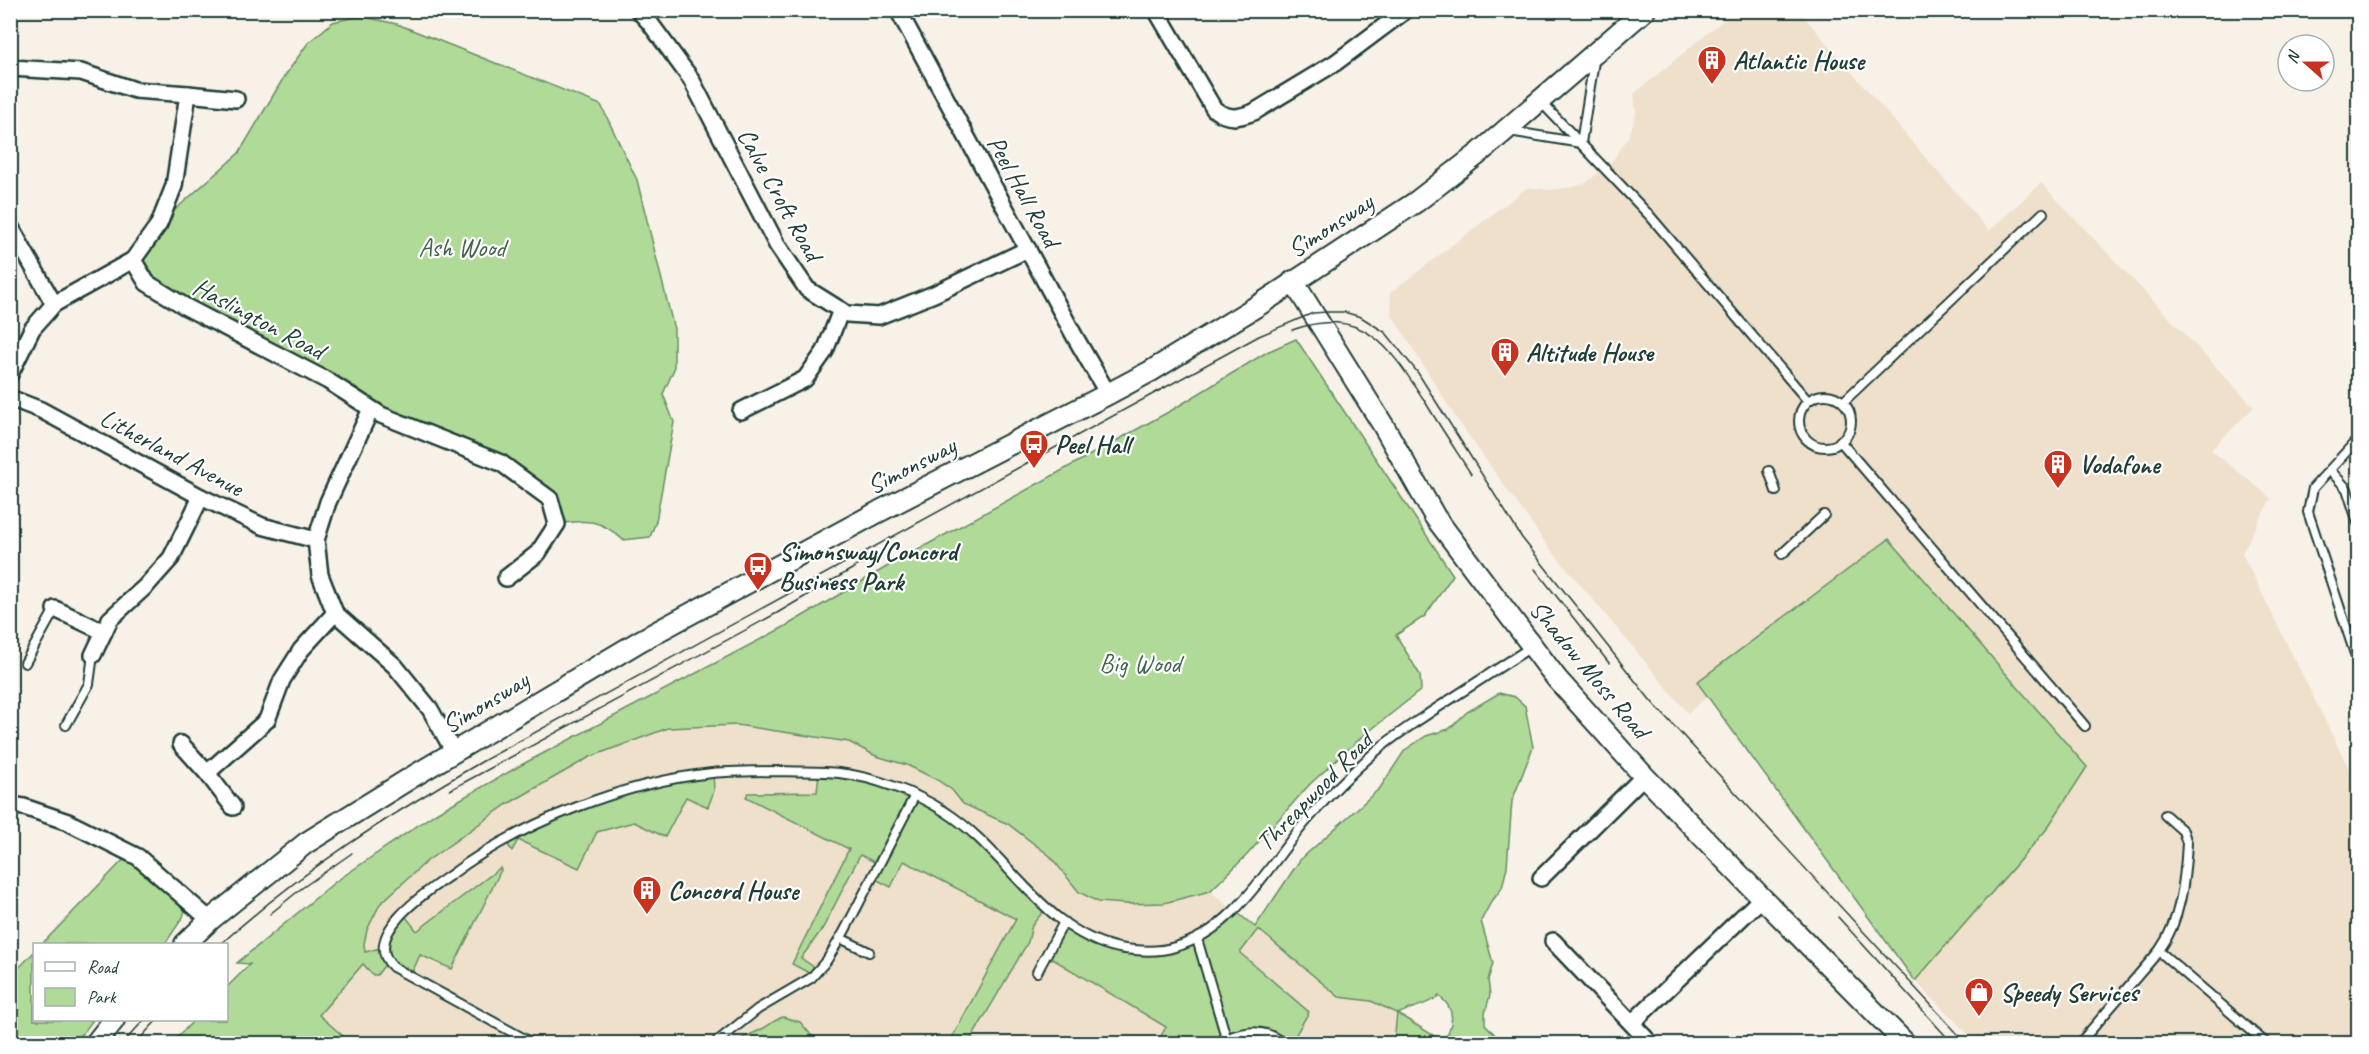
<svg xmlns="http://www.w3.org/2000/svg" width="2369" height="1054" font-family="Caveat,sans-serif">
<rect width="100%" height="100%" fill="#f8f1e8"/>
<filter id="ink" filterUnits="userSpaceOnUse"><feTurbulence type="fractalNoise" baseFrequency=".0167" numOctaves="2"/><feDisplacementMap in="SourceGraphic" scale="12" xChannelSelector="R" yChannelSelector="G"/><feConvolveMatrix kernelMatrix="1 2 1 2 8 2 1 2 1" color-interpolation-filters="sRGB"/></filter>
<g filter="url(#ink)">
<g fill="#efe0cc">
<polygon points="1734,11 1799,11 1989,231 2041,183 2254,407 2211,450 2271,498 2242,553 2358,787 2358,1043 1977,1043 1915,981 2046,830 2087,767 1890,540 1688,713 1547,545 1456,418 1392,315 1390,293 1528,187 1550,190 1573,187 1586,183 1613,160 1629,135 1636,114 1634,94"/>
<polygon points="737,725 849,742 876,756 907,765 952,790 963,804 1008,824 1050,856 1062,873 1164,903 1210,891 1339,997 1371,1001 1412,1020 1445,1043 336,1044 287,999 374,910 427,861 506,805 590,757 668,728"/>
</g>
<g fill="#b0da97" stroke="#688c66" stroke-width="1.5" fill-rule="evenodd">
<path d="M360,16l37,8 204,81 36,75 37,149v40l-11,25 11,28 -18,99 -6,16 -27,3c-22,-21 -37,-21 -66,-16l-8,-25 -48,-36 -96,-39 -258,-141 -14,-23 26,-36 80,-71 45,-76 24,-34 25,-21z"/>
<polygon points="1296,339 1453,575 1425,616 1396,635 1420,675 1421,690 1362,737 1310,784 1246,856 1210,891 1164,903 1126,904 1098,902 1079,892 1050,856 1008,824 963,804 952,790 937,780 907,765 876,756 849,742 737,725 668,728 590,757 506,805 427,861 380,904 367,930 364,944 365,952 384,947 403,913 417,931 500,868 501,870 452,969 420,955 410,977 387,962 377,975 373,975 363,964 319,1015 351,1043 171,1044 194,1020 226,1020 227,987 250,964 237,963 335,882 436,813 523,764 784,627 890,565 1172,410 1267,352"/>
<polygon points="1889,539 2087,767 2046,830 1915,981 1697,682"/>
<path d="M1499,693l16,4 10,9 8,41 -21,54 -5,66 -5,21 -12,16 -9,17 12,42 -5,17 2,15 -5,18v11l12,13 14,6h-117l3,-30 -26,-12 -32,-4 -81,-68 -18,24 69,59 -18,31h-134l9,-16 -120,-72 18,-33 27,17 63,12 43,-12 37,-29 21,17 45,-67 80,-72 25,-38 21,-14 23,-7 18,-17zM1439,996c18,14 14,28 5,46l-46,-28c15,-8 26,-7 41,-18z"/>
<polygon points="819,772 833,773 899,789 947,812 1046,908 1032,925 1028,942 969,1043 949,1043 1016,919 904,861 891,887 873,878 879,864 860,855 823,928 801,958 818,970 813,975 792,964 849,849 746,797 748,793 817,792"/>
<polygon points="713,773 714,791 708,807 686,797 665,837 634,822 597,832 579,868 518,840 512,851 505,840 607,797"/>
<polygon points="130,853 188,901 183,917 165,944 42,944"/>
<path d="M34,952v68h59c-5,6 -9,14 -16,18 -14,9 -49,6 -66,5v-67z"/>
<path d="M783,1017l17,5 11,13 12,8h-87c8,-7 17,-9 26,-14 8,-4 12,-9 21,-12z"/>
</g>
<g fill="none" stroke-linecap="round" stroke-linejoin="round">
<g stroke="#1f3d34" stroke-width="12">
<g id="service">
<polyline points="1541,102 1650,216 1808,401"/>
<polyline points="1509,131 1581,143 1594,61"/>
<circle cx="1825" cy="421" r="26"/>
<polyline points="1843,402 2043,213"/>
<polyline points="2358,439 2313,488 2308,512 2358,663"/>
<polyline points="1840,441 2085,726"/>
<polyline points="2330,470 2347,489 2358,523"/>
<polyline points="1769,471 1776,491"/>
<polyline points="1782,554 1824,515"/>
<polyline points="25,663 55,609"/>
<polyline points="66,725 89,684 93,655"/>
<polyline points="840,938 869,952"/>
<polyline points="1197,939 1228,1044"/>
<polyline points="2159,951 2267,1044"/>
<polyline points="1037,972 1064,922"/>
<path d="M1228,1038c19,-7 39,-10 55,6"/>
<path d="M534,1044l-141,-77c-34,-32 36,-77 59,-93 70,-52 174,-92 260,-101 23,-2 48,-2 71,-2 18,1 37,0 56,2 35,4 75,19 105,38 63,39 98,121 175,137 18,3 38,5 56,-1 62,-17 94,-84 134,-129 20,-23 42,-45 65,-65 19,-17 42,-31 63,-45 31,-20 63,-41 94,-61"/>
<polyline points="714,1044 758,1009 811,978 827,960 844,932 915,795"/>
<path d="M2079,1044l80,-93c22,-31 26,-71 28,-108l-4,-12 -18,-16"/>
</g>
</g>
<g stroke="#1f3d34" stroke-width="20">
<g id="minor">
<polyline points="638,10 650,23 691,79 777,245 807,289 847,314 879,316 934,294 1028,249"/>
<polyline points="898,10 1075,337 1108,394"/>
<path d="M1156,10l58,99c14,11 24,9 40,3l81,-49 71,-53"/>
<polyline points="10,68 81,72 135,90 188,94"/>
<polyline points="10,226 54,304"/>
<polyline points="133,260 147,283 186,307 328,381 381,415 501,463 550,499 557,524 538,553 506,578"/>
<polyline points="10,374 32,329 54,304 133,260 159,224 174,186 188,94 236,99"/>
<polyline points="10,398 41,410 201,497 262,526 316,540"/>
<polyline points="371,409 328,502 316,540 320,575 335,613 395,666 430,709 454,752"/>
<polyline points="741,411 805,379 825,351 841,310"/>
<polyline points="55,609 104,632"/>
<polyline points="93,655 110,619 146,586 171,558 201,497"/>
<polyline points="181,744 207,773 267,720 282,680 301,650 335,613"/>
<polyline points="207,773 233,807"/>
<polyline points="10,805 24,807 68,822 138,857 210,920"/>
<polyline points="1541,878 1644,776"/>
<polyline points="1553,941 1651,1044"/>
<polyline points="1632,1023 1762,898"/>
</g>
</g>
<g stroke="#1f3d34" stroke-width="24">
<g id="tertiary">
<polyline points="1293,281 1383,425 1435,517 1557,679 1644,776 1762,898 1906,1044"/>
<polyline points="185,944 210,920 306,843 412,777 640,641 880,511 1108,394 1151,371 1262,303 1416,202 1478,154 1645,10"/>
<polyline points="95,1044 114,1020"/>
</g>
</g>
<use href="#service" stroke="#fff" stroke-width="8"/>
<use href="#minor" stroke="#fff" stroke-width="15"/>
<use href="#tertiary" stroke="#fff" stroke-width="20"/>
<g stroke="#1f3d34" stroke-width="1.5">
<path d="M1292,330c71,-25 97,16 132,70 15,25 31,49 47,74"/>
<polyline points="1535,569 1609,663"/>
<polyline points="450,790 777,613 886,549"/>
<polyline points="270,914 302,888 352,853"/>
<polyline points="1838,917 1953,1044"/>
<path d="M221,944c78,-72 170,-130 262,-183l776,-425 54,-23 14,-1h17l17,5 25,16 32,40 104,165 129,163 316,343"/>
<polyline points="122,1044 144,1020"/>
<polyline points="135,1044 157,1020"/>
</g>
</g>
</g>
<defs>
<g id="building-pin" transform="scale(1.5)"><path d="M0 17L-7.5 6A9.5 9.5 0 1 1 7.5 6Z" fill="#c8321e" stroke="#fff"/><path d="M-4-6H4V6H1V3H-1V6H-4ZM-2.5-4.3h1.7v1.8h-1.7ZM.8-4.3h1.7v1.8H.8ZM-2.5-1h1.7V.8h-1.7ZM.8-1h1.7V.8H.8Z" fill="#fff"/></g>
<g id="bus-pin" transform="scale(1.5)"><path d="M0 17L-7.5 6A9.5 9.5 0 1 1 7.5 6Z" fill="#c8321e" stroke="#fff"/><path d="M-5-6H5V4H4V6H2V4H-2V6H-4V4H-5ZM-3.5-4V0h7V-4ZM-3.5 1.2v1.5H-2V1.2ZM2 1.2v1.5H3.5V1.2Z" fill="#fff"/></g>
<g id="shop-pin" transform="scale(1.5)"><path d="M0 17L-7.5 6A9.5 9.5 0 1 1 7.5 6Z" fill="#c8321e" stroke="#fff"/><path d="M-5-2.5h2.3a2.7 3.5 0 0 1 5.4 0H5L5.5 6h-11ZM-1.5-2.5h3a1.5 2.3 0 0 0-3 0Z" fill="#fff"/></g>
</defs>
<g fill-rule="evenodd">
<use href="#building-pin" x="1712" y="60"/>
<use href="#building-pin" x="1505" y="352"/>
<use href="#bus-pin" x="1034" y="444"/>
<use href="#building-pin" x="2058" y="464"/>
<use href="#bus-pin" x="758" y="566"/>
<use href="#building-pin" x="647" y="890"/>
<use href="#shop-pin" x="1979" y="992"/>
</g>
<g text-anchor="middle" stroke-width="4.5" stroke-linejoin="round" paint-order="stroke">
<g font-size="26" font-weight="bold" fill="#1f3d34" stroke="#fff" text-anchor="start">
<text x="1733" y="69">Atlantic House</text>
<text x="1526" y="361">Altitude House</text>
<text x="1055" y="453">Peel Hall</text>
<text x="2079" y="473">Vodafone</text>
<text x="779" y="560">Simonsway/Concord<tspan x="779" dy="30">Business Park</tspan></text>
<text x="668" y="899">Concord House</text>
<text x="2000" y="1001">Speedy Services</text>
</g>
<g font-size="26" fill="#1f3d34" stroke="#fff">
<text transform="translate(1024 191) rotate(61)" y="9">Peel Hall Road</text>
<text transform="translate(780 194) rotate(61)" y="9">Calve Croft Road</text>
<text transform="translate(1330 225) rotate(-33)" y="9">Simonsway</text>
<text transform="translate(259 318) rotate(28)" y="9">Haslington Road</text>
<text transform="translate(172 452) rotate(28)" y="9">Litherland Avenue</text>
<text transform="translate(911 465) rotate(-27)" y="9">Simonsway</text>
<text transform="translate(1590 669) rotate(50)" y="9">Shadow Moss Road</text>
<text transform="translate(485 702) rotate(-31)" y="9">Simonsway</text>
<text transform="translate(1314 791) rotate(-46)" y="9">Threapwood Road</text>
</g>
<g font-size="26" fill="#43644d" stroke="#fff">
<text x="462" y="256">Ash Wood</text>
<text x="1140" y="672">Big Wood</text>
</g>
</g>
<rect width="2369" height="1054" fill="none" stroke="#fff" stroke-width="36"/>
<rect x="18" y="18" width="2333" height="1018" fill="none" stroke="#1f3d34" stroke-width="2" filter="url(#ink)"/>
<rect x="33" y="943" width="195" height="78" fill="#ffffff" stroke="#a5b1ae" stroke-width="1.5"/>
<rect x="45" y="962" width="30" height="9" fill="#ffffff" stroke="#a5b1ae" stroke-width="1.5"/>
<text x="87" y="973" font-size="18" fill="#1f3d34">Road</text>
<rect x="45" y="988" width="30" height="18" fill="#b0da97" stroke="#a5b1ae" stroke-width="1.5"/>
<text x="87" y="1003" font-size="18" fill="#1f3d34">Park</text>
<g transform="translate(2306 63) rotate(291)"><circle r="28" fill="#ffffff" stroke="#a5b1ae" stroke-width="1.5"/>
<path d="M0-4.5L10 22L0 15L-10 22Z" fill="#c8321e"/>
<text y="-9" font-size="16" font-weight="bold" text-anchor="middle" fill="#1f3d34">N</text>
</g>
</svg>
